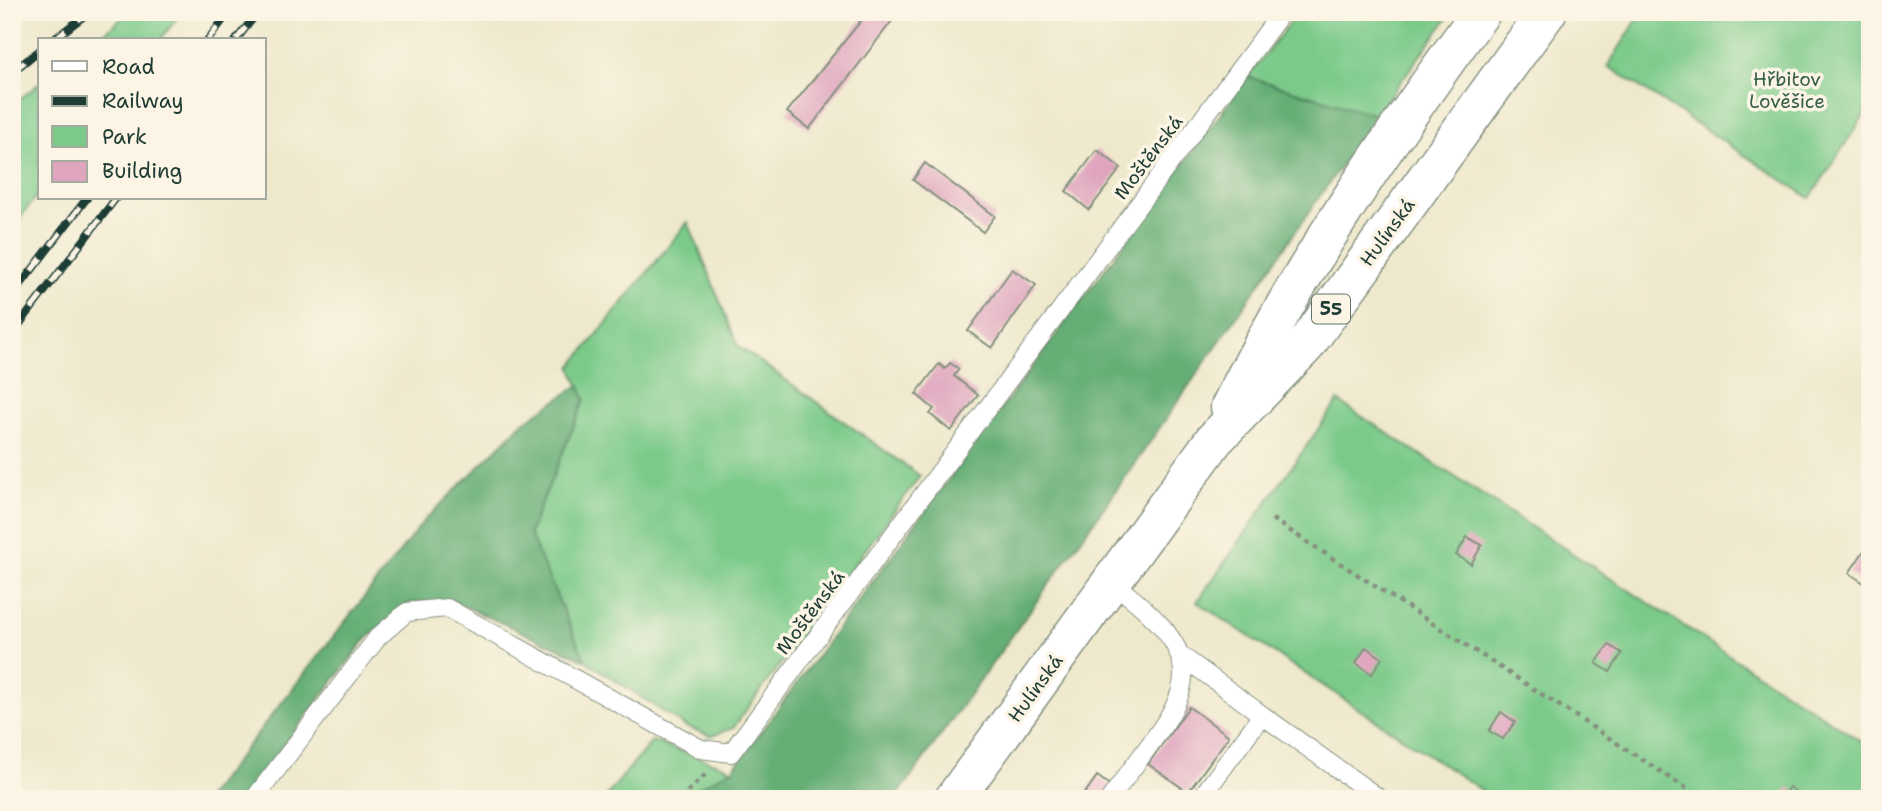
<svg xmlns="http://www.w3.org/2000/svg" width="1882" height="811" font-family="'Shantell Sans',sans-serif">
<rect width="100%" height="100%" fill="#fcf5e5"/>
<filter id="ink" filterUnits="userSpaceOnUse"><feTurbulence type="fractalNoise" baseFrequency=".0143" numOctaves="2"/><feDisplacementMap in="SourceGraphic" scale="14" xChannelSelector="R" yChannelSelector="G"/><feConvolveMatrix kernelMatrix="1 2 1 2 8 2 1 2 1" color-interpolation-filters="sRGB"/></filter>
<filter id="wash" filterUnits="userSpaceOnUse"><feTurbulence type="fractalNoise" baseFrequency=".00686" numOctaves="4" result="noise"/><feDisplacementMap in="SourceGraphic" scale="28" xChannelSelector="R" yChannelSelector="G"/><feGaussianBlur stdDeviation="1.57" result="paint"/><feColorMatrix in="noise" values="0 0 0 0 0 0 0 0 0 0 0 0 0 0 0 0 0 1.4 0 .05"/><feComposite in="paint" operator="in"/></filter>
<g filter="url(#wash)">
<rect width="100%" height="100%" fill="#eee8cc"/>
<g fill="#7cca8a" stroke="#4e845f" stroke-width="2">
<polygon points="129,12 182,12 160,40 96,40"/>
<polygon points="1298,12 1452,12 1376,115 1248,77"/>
<polygon points="1642,12 1870,12 1870,106 1810,198 1608,66"/>
<polygon points="40,83 40,192 12,228 12,105"/>
<polygon points="688,222 738,346 920,476 733,728 711,736 685,726 585,660 529,534 585,399 571,367"/>
<polygon points="1338,401 1870,747 1870,799 1495,799 1197,602"/>
<polygon points="652,741 732,769 679,799 604,799"/>
</g>
<g fill="#65ae76" stroke="#427655" stroke-width="2">
<polygon points="1248,77 1376,115 1127,475 895,799 679,799 733,769"/>
<polygon points="579,385 585,399 529,533 585,660 455,602 410,603 366,639 242,799 206,799 424,521 524,422"/>
</g>
<g id="blocks">
<g fill="#dfa4be">
<polygon points="868,12 889,12 895,17 809,129 787,112"/>
<polygon points="1097,150 1121,168 1089,210 1066,191"/>
<polygon points="925,163 995,216 983,232 913,180"/>
<polygon points="1012,269 1036,285 992,348 968,331"/>
<polygon points="950,363 959,369 954,376 978,395 951,431 930,414 934,409 916,394 939,364 945,369"/>
<polygon points="1467,537 1482,545 1471,564 1456,555"/>
<polygon points="1870,542 1870,587 1849,573"/>
<polygon points="1609,645 1622,653 1610,672 1596,663"/>
<polygon points="1366,647 1382,658 1372,674 1356,663"/>
<polygon points="1189,707 1229,736 1188,792 1148,764"/>
<polygon points="1501,712 1515,722 1503,739 1489,731"/>
<polygon points="1097,776 1130,799 1081,799"/>
<polygon points="1789,787 1802,796 1800,799 1781,799"/>
</g>
</g>
</g>
<g filter="url(#ink)">
<use href="#blocks" fill-opacity="0" stroke="#869280" stroke-width="2"/>
<g fill="none" stroke-linecap="round" stroke-linejoin="round">
<g stroke="#869280" stroke-width="20">
<g id="service">
<polyline points="1183,657 1262,715 1200,799"/>
<polyline points="1262,715 1380,799"/>
<polyline points="254,799 378,637 407,612 447,608 701,749 731,753 1282,12"/>
<path d="M1110,799c69,-99 122,-128 1,-217"/>
</g>
</g>
<g stroke="#869280" stroke-width="41">
<g id="primary">
<path d="M1230,407c71,-141 158,-267 251,-395"/>
<polyline points="954,799 1214,440 1305,346 1547,12"/>
</g>
</g>
<g stroke="#869280" stroke-width="4.5" stroke-dasharray="5 5" stroke-linecap="butt">
<polyline points="1272,519 1703,799"/>
<polyline points="680,799 706,774"/>
</g>
<use href="#service" stroke="#fff" stroke-width="18"/>
<use href="#primary" stroke="#fff" stroke-width="38"/>
<g stroke="#1f3d34" stroke-width="8">
<g id="rail">
<polyline points="53,40 89,12"/>
<polyline points="208,40 229,12"/>
<polyline points="236,40 258,12"/>
<polyline points="12,72 40,50"/>
<polyline points="12,296 87,198"/>
<polyline points="12,334 116,198"/>
</g>
</g>
<use href="#rail" stroke="#fcf5e5" stroke-width="5" stroke-dasharray="16" stroke-linecap="butt"/>
</g>
</g>
<g text-anchor="middle" stroke-width="7" stroke-linejoin="round" paint-order="stroke">
<rect fill="#fcf5e5" stroke="#617469" stroke-width="2" x="1312" y="294.5" width="38" height="29" rx="5"/>
<g font-size="18" font-weight="bold" fill="#1f3d34">
<text x="1331" y="315">55</text>
</g>
<g font-size="19" fill="#36604a" stroke="#fcf5e5">
<text x="1787" y="86">Hřbitov<tspan x="1787" dy="22">Lověšice</tspan></text>
</g>
<g font-size="19" fill="#1f3d34" stroke="#fcf5e5">
<text transform="translate(1148 157) rotate(-53)" y="7">Moštěnská</text>
<text transform="translate(1387 232) rotate(-54)" y="7">Hulínská</text>
<text transform="translate(810 612) rotate(-53)" y="7">Moštěnská</text>
<text transform="translate(1035 688) rotate(-54)" y="7">Hulínská</text>
</g>
</g>
<rect width="1882" height="811" fill="none" stroke="#fcf5e5" stroke-width="42"/>
<rect x="38" y="38" width="228" height="161" fill="#fcf5e5" stroke="#a4ab9e" stroke-width="2"/>
<rect x="52" y="61" width="35" height="10" fill="#ffffff" stroke="#a4ab9e" stroke-width="2"/>
<text x="102" y="74" font-size="21" fill="#1f3d34">Road</text>
<rect x="52" y="96" width="35" height="10" fill="#1f3d34" stroke="#a4ab9e" stroke-width="2"/>
<text x="102" y="108" font-size="21" fill="#1f3d34">Railway</text>
<rect x="52" y="126" width="35" height="21" fill="#7cca8a" stroke="#a4ab9e" stroke-width="2"/>
<text x="102" y="144" font-size="21" fill="#1f3d34">Park</text>
<rect x="52" y="161" width="35" height="21" fill="#dfa4be" stroke="#a4ab9e" stroke-width="2"/>
<text x="102" y="178" font-size="21" fill="#1f3d34">Building</text>
</svg>
